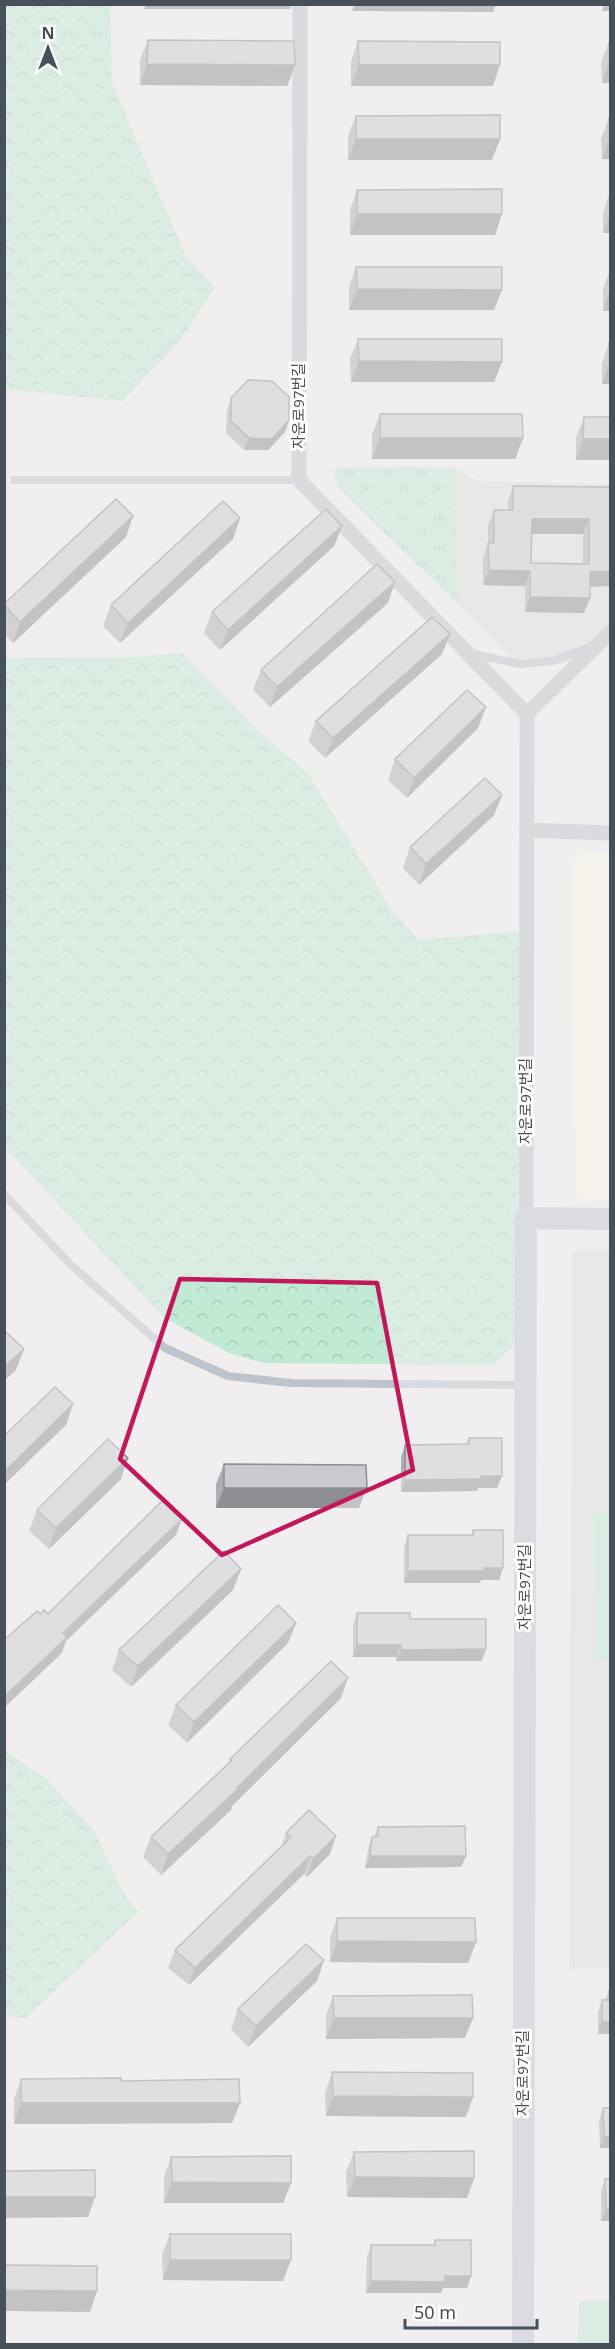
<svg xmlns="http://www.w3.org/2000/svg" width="615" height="2349" font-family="'Noto Sans','Noto Sans KR',sans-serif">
<defs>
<pattern id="forest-crowns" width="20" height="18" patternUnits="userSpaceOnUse" patternTransform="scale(1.5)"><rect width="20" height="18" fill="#c1ead4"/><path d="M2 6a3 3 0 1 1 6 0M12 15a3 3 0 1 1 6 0" fill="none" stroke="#a7cab8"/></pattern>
<pattern id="park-tufts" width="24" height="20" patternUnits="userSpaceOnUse" patternTransform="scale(1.5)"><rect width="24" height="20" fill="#c1ead4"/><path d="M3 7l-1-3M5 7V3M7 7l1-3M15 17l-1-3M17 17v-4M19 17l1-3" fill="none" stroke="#a7cab8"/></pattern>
</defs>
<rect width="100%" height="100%" fill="#f0eeee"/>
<polygon fill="#faf6e9" points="584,852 610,852 610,1200 581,1200 576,1192 572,862"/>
<g fill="#e1e0df">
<polygon points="456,468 478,481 610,484 610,631 575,660 557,665 542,664 521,662 510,657 457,604"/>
<polygon points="578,1249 610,1249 610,1968 569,1969 572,1254"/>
</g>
<g fill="url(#forest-crowns)">
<polygon points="5,4 110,5 112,82 186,257 215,287 180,341 122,401 5,389"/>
<polygon points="182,653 261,733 308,773 392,910 418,940 522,931 515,1345 494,1365 264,1363 229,1353 163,1317 5,1147 5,658 133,657"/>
<polygon points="4,1750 47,1779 95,1832 124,1894 138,1912 26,2018 5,2016"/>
</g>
<polygon fill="url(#park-tufts)" points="335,467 456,468 457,604 340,489 335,478"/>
<g fill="#c1ead4">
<polygon points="610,1507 610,1660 596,1660 593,1513 610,1513"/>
<polygon points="579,2301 610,2301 610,2344 578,2344"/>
</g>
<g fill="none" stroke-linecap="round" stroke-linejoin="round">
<g stroke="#bec4cc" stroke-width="8">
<polyline points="14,480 299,480"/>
<polyline points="470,653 520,664 552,661 590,647"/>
<polyline points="4,1194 70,1264 165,1348 228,1376 291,1383 524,1385"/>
</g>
<g stroke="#bec4cc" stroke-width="15">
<polyline points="300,4 299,480 527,714 526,1218"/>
<polyline points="527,714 610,632"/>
<polyline points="527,830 610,833"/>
</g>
<polyline stroke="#bec5d0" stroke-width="22" points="523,2344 526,1218 610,1219"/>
</g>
<g fill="#adaeb3" fill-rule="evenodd">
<polygon points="148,40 295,65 287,86 140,85 140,60"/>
<polygon points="358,41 493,86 351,86 351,62"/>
<polygon points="609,42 610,83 602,83 601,62"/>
<polygon points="356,116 492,160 348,160 348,136"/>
<polygon points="609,118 610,159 602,159 601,138"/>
<polygon points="357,190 502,214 495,235 350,235 350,210"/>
<polygon points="610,192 610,233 603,233 603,213"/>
<polygon points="356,267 494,310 349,310 349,287"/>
<polygon points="610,269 610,311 603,311 603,289"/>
<polygon points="358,339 502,362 494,382 351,382 350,359"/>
<polygon points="609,343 610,384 602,384 602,364"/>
<polygon points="231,398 285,432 268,450 244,450 226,433 227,410"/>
<polygon points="380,414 523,438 515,459 372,459 372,435"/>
<polygon points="584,417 610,460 576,460 576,438"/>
<path d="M513,486l97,1v99l-20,1 -6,26 -59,-1v-26l-42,-1v-26l5,-16v-18l6,-15h14v-9zM532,534h51v30l-52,-1z"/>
<polygon points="240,518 233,539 120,643 103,626 111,605"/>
<polygon points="342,526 334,546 220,650 204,633 212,612"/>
<polygon points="126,537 13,643 4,634 4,604"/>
<polygon points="388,603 270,707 253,690 261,670"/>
<polygon points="442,654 325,758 308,741 316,721"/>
<polygon points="486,707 478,728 407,798 388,780 395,759"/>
<polygon points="502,795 494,815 419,885 403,868 410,847"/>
<polygon points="469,1438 502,1476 497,1488 478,1488 477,1491 401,1492 401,1457 405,1445 466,1444"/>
<polygon points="224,1464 359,1508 216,1508 216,1484"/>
<polygon points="121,1479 49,1549 29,1531 37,1510"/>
<polygon points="473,1530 503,1568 499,1580 481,1580 480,1583 404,1583 404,1547 408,1535 471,1535"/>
<polygon points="241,1569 233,1590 131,1687 112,1670 119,1650"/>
<polygon points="357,1613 410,1619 482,1661 396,1661 396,1657 353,1657 353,1625"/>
<polygon points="296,1623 288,1643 187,1743 168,1725 176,1705"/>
<polygon points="341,1698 232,1806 231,1810 161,1875 143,1857 151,1837 229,1763 230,1759"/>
<polygon points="378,1827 466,1856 461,1867 365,1868 368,1849 372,1837 374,1837"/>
<polygon points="286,1833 330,1854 307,1877 304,1874 189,1985 168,1968 175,1950 281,1848"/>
<polygon points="337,1918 476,1942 468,1963 330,1962 330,1938"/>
<polygon points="324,1960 317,1981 248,2047 231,2029 238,2009"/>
<polygon points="609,1991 610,2034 598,2034 598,2012 602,2000 605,2000"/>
<polygon points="333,1996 465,2038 326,2039 326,2016"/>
<polygon points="332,2072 466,2117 326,2116 325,2093"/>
<polygon points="21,2079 121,2081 240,2103 232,2123 14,2124 14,2099"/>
<polygon points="603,2108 610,2108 610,2148 600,2148 599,2120"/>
<polygon points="354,2152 474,2178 467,2198 347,2197 346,2172"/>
<polygon points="171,2157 291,2183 283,2203 164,2203 164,2177"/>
<polygon points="605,2179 610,2179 610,2221 601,2221 601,2190"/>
<polygon points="170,2234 283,2281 163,2280 162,2255"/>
<polygon points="435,2240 471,2276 467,2288 443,2288 441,2293 366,2293 367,2257 371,2245 433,2245"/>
</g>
<g fill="#8d8d92">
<polygon points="146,4 292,4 290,9 144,9"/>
<polygon points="355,4 496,4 493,12 352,11"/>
<polygon points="604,4 610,4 610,11 602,11"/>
<polygon points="609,63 610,63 610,83 602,83"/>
<polygon points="147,64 295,65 287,86 140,85"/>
<polygon points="359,65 500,65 493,86 351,86"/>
<polygon points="609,138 610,138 610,159 602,159"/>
<polygon points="356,139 500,139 492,160 348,160"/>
<polygon points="357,214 502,214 495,235 350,235"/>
<polygon points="610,214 610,233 603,233"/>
<polygon points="357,289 502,290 494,310 349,310"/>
<polygon points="610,290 610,311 603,311"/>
<polygon points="359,361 502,362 494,382 351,382"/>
<polygon points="609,364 610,364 610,384 602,384"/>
<polygon points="289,420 285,432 268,450 244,450 249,438"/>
<polygon points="380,438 523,438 515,459 372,459"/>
<polygon points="583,439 610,439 610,460 576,460"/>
<polygon points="133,516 126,537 13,643 20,622"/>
<polygon points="240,518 233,539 120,643 128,623"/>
<polygon points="532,519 589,519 583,534 526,534"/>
<polygon points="342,526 334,546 220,650 228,630"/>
<polygon points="489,570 530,571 525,586 483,585"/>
<polygon points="610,571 610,586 585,587 590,572"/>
<polygon points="395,582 388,603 270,707 277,687"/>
<polygon points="530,597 590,598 584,613 525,612"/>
<polygon points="450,634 442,654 325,758 333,738"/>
<polygon points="486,707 478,728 407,798 414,778"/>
<polygon points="502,795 494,815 419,885 426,864"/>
<polygon points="24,1349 16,1370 4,1381 4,1367"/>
<polygon points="73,1404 66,1425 4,1485 4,1472"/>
<polygon points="128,1458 121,1479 49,1549 56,1528"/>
<polygon points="481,1476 502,1476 497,1488 478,1488 477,1491 401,1492 405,1480"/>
<polygon points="224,1488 367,1488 359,1508 216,1508"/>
<polygon points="182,1519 176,1535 66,1641 62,1653 4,1708 4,1697 63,1633"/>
<polygon points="484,1568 503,1568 499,1580 481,1580 480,1583 404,1583 408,1571"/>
<polygon points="241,1569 233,1590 131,1687 138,1666"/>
<polygon points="296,1623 288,1643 187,1743 194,1722"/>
<polygon points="357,1645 401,1645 396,1657 353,1657"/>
<polygon points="486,1649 482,1661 396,1661 401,1650"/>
<polygon points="348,1678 341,1698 232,1806 231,1810 161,1875 168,1854 237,1788"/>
<polygon points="336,1836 330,1854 307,1877 313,1859"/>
<polygon points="310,1856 304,1874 189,1985 195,1968"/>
<polygon points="370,1856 466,1856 461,1867 365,1868"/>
<polygon points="337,1941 476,1942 468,1963 330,1962"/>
<polygon points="324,1960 317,1981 248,2047 256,2026"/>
<polygon points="334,2018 473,2018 465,2038 326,2039"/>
<polygon points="602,2022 610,2022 610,2034 598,2034"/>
<polygon points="333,2096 473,2097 466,2117 326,2116"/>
<polygon points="21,2103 240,2103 232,2123 14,2124"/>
<polygon points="604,2136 610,2137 610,2148 600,2148"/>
<polygon points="355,2177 474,2178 467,2198 347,2197"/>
<polygon points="172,2182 291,2183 283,2203 164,2203"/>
<polygon points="4,2197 95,2197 88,2217 4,2218"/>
<polygon points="606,2209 610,2209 610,2221 601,2221"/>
<polygon points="170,2260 291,2260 283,2281 163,2280"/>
<polygon points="445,2276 471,2276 467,2288 443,2288 441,2293 366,2293 371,2281"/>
<polygon points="4,2290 97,2291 90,2312 4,2311"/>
</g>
<g fill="#c9cad0" stroke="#8d8d92" stroke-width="1.5" fill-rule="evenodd">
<polygon points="148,40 294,41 295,65 147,64"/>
<polygon points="358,41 500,42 500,65 359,65"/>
<rect x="609" y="42" width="1" height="21"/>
<polygon points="500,115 500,139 356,139 356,116"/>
<rect x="609" y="118" width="1" height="20"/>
<polygon points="502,189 502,214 357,214 357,190"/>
<polygon points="356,267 502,267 502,290 357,289"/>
<polygon points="358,339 502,339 502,362 359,361"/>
<rect x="609" y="343" width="1" height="21"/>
<polygon points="248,380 272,381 289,397 289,420 272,439 249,438 231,421 231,398"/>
<polygon points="380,414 522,414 523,438 380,438"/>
<polygon points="584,417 610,417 610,439 583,439"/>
<path d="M513,486l97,1v84l-20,1v26l-60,-1v-26l-41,-1 -1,-27h6v-33h19zM532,519h57v45l-58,-1z"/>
<polygon points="116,499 133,516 20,622 4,605 4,604"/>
<polygon points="223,501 240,518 128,623 111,605"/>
<polygon points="326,509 342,526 228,630 212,612"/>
<polygon points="377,564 395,582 277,687 261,670"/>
<polygon points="432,617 450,634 333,738 316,721"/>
<polygon points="467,690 486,707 414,778 395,759"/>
<polygon points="485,778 502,795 426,864 410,847"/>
<polygon points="5,1331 24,1349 4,1367 4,1332"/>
<polygon points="55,1387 73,1404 4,1472 4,1436"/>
<polygon points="469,1438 502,1438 502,1476 481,1476 481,1479 405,1480 405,1445 469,1444"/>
<polygon points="108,1439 128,1458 56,1528 37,1510"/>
<polygon points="224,1464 366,1465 367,1488 224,1488"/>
<polygon points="162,1501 182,1519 63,1633 67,1637 4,1697 4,1640 37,1611 41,1614 44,1610 48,1614"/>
<polygon points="473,1530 503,1530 503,1568 484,1568 484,1571 408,1571 408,1535 473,1535"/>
<polygon points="224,1551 241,1569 138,1666 119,1650"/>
<polygon points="278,1605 296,1623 194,1722 176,1705"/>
<polygon points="357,1613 410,1613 410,1619 486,1619 486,1649 401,1650 401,1645 357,1645"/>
<polygon points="331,1661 348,1678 237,1788 238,1789 168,1854 151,1837 232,1760 230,1759"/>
<polygon points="309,1810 336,1836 313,1859 310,1856 195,1968 175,1950 291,1837 286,1833"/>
<polygon points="465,1826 466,1856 370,1856 372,1837 378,1836 378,1827"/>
<polygon points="337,1918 475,1918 476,1942 337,1941"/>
<polygon points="306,1944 324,1960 256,2026 238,2009"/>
<polygon points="609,1991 610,1991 610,2022 602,2022 602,2000 609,2000"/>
<polygon points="472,1995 473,2018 334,2018 333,1996"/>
<polygon points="332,2072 473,2073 473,2097 333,2096"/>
<polygon points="121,2078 121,2081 239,2079 240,2103 21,2103 21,2079"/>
<polygon points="603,2108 610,2108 610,2137 604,2136"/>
<polygon points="474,2151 474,2178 355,2177 354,2152"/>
<polygon points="291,2156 291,2183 172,2182 171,2157"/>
<polygon points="95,2170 95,2197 4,2197 4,2171"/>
<polygon points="605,2179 610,2179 610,2209 606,2209"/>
<rect x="170" y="2234" width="121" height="26"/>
<polygon points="435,2240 471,2240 471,2276 445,2276 445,2282 371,2281 371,2245 435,2245"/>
<polygon points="4,2265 97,2266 97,2291 4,2290"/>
</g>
<path d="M0 0H615V2349H0ZM180,1279l197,4 36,187 -191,85 -102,-96z" fill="#f0eeee" fill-opacity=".55" fill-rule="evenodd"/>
<path fill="none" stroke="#c2185b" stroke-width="4.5" stroke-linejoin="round" d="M180,1279l197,4 36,187 -191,85 -102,-96z"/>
<g text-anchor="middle" stroke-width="6" stroke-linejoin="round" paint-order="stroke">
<g font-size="15" fill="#485059" stroke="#fff">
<text transform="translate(299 406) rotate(-90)" y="5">자운로97번길</text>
<text transform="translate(526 1101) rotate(-90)" y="5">자운로97번길</text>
<text transform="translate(525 1587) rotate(-90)" y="5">자운로97번길</text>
<text transform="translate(523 2073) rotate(-90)" y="5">자운로97번길</text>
</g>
</g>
<rect width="615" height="2349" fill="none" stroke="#485059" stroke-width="12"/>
<g transform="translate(48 48)" stroke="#ffffff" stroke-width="4.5" paint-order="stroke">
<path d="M0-4.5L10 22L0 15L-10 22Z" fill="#485059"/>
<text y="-9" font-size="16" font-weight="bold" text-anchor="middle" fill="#485059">N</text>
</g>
<path d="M405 2319v9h132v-9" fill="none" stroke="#485059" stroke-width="3"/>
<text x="414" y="2319" font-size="18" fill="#485059" stroke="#ffffff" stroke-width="4.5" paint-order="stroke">50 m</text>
</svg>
